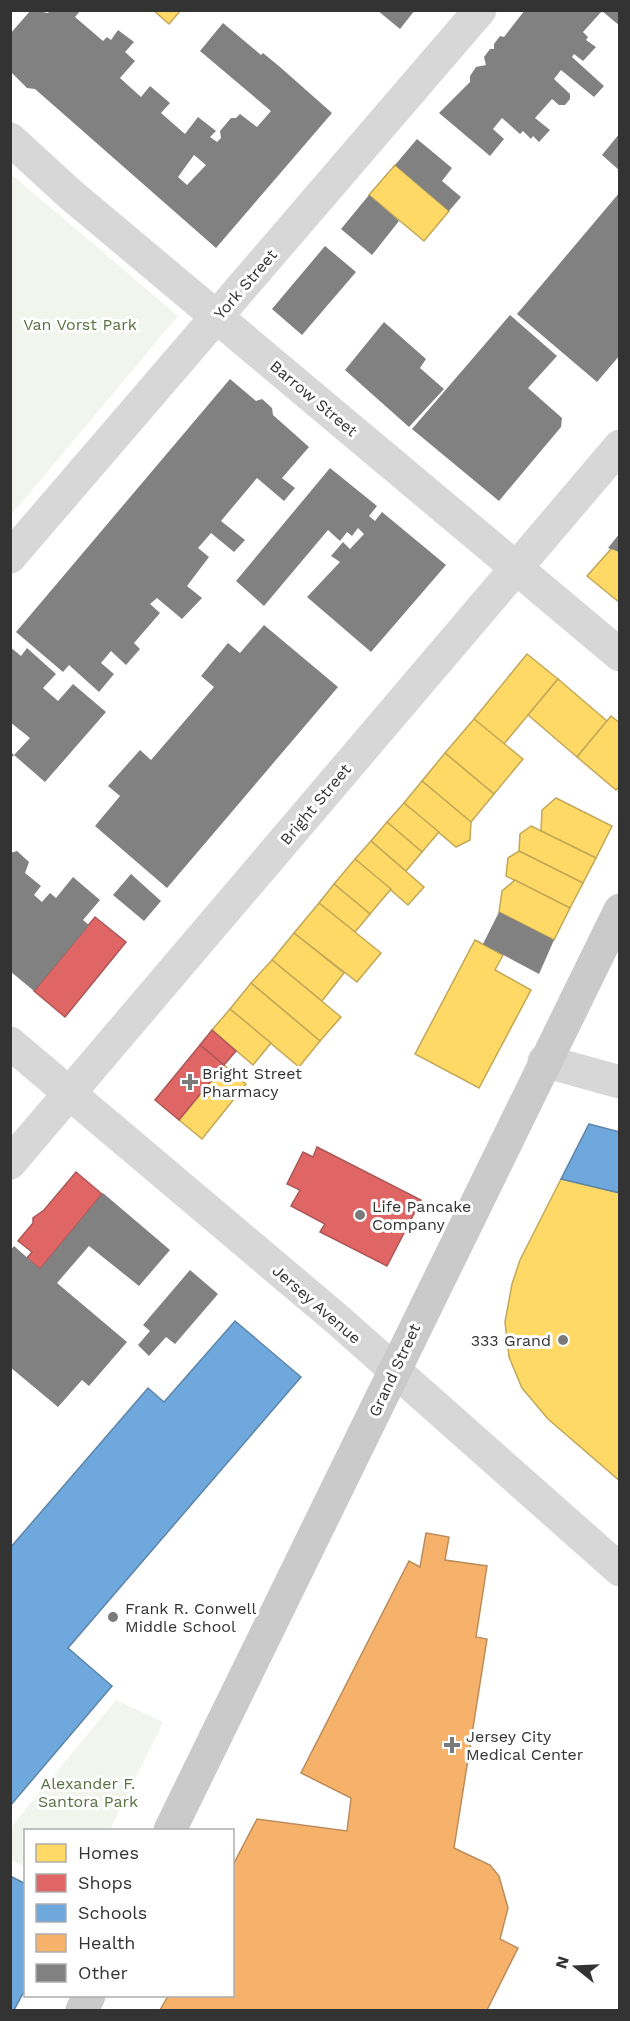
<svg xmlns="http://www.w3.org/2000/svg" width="630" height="2021" font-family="'Work Sans',sans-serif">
<rect width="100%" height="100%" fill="#fff"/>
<g fill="#f1f5ed">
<polygon points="11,174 178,316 11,515 10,174"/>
<polygon points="116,1700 163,1722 110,1830 26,1830 25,1867 11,1860 11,1827"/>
</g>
<g fill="#ffd966" stroke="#c2a757" stroke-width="1.5">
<polygon points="153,10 181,10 169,24"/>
<polygon points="395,165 449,211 424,241 369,195"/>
<polygon points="612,548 620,552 620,603 587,576"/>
<polygon points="527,654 558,679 504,744 474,719"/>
<polygon points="558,679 607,721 577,757 528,715"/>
<polygon points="611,716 620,723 620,786 616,790 577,757"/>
<polygon points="474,719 523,759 494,794 445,753"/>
<polygon points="445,753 494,794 471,822 422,781"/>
<polygon points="422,781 471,822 470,840 456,847 404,803"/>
<polygon points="556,798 612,826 596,858 541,831 542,810"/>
<polygon points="404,803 439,832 422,852 387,822"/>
<polygon points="387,822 422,852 406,871 371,841"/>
<polygon points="531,826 596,858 583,883 519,851 520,834"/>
<polygon points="371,841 424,887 408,905 355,859"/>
<polygon points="519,851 583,883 570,908 506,876 508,858"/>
<polygon points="355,859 391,889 370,914 334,884"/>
<polygon points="515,880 570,908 554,940 499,912 502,891"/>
<polygon points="334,884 370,914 355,932 319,903"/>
<polygon points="319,903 381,953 357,982 294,933"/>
<polygon points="294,933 344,973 322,1001 272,960"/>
<polygon points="475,940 503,955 495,970 531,990 479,1088 415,1054"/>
<polygon points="272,960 341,1017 320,1041 251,983"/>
<polygon points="251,983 320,1041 299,1067 230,1009"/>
<polygon points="230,1009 271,1043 253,1065 212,1030"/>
<polygon points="224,1065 246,1084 202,1139 179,1120"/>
<polygon points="561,1179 620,1193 620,1481 548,1419 522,1388 509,1357 505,1322 512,1284 520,1260"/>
</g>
<g fill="#e06666" stroke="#ac5757" stroke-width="1.5">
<polygon points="95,917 126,942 65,1017 34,991"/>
<polygon points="212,1030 236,1051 224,1065 200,1045"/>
<polygon points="200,1045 224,1065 179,1120 155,1100"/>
<polygon points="317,1147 421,1200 387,1266 320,1232 325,1224 291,1206 300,1190 287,1184 303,1152 313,1157"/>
<polygon points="76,1172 102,1194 40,1269 27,1258 32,1252 18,1241 33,1223 33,1218 44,1210"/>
</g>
<g fill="#6fa8dc" stroke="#5d85a9" stroke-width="1.5">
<polygon points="589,1124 620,1132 620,1193 561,1179"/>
<polygon points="235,1321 301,1377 68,1648 112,1686 10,1806 10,1548 148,1388 164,1402"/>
<polygon points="10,1876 26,1884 26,1988 14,2010 10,2010"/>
</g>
<polygon fill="#f6b26b" stroke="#bc8c5a" stroke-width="1.5" points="426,1533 449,1537 445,1560 487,1566 476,1637 487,1639 454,1848 490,1865 499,1876 508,1908 500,1939 518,1948 487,2010 160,2010 168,1996 232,1996 232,1867 257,1819 347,1831 351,1798 301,1773 409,1561 420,1567"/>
<g fill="#818181" fill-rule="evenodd">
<path d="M31,10l17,3 2,-3h31l-6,7 28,24 4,-4 4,3 7,-10 16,12 -9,10 10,9 -15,17 21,19 9,-11 20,17 -9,10 24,21 13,-17 18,14 -6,6 7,5 4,-4 -1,-7 11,-13h5l4,-4 17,13 14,-16 -71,-60 23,-28 38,32 2,-2 17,14 52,46 -116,135 -181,-159 -8,-1 -17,-17v-37zM194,155l12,10 -19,20 -9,-8z"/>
<polygon points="377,10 415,10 400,29"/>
<polygon points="525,10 620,10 620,26 602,11 583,32 588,37 586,40 596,47 583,61 574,54 572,57 604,86 594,97 561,70 554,79 570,94 570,99 565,105 559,105 552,99 535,118 550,130 539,142 533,136 531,139 523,131 520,134 502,118 493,129 504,139 490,156 439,113 470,82 470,76 476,67 486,65 484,57 490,49 494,49 494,44 500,36 504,37"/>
<polygon points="620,133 620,171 602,155"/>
<polygon points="417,139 452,168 442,181 461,197 449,211 395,165"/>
<polygon points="620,192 620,355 597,382 517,314"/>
<polygon points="369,195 399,221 372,255 341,229"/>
<polygon points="325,246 356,272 302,335 272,309"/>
<polygon points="510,315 557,356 528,388 562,418 561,427 499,501 412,429"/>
<polygon points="384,322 426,359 420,368 444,389 409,427 345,370"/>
<polygon points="230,379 256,401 262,399 272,408 273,415 309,447 282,478 295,488 284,501 257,478 221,521 245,540 234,552 211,533 198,548 209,557 187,586 202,598 182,619 157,598 150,604 160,613 134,643 140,649 126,665 111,651 101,663 114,674 99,692 69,665 63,672 16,632"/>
<polygon points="330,468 377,506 369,516 375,521 382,512 446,565 371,652 307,597 340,562 331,556 343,542 350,549 364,534 358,528 352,536 347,532 340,541 328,530 264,606 236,581"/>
<polygon points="620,533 620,552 608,548"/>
<polygon points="264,625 338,687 167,888 95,826 120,796 108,786 140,750 151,760 214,687 201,676 228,643 240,653"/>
<polygon points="10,647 21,656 27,648 56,674 43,688 58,701 73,684 106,712 45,782 14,755 10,759 10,751 14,755 30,738 10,722"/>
<polygon points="17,851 29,862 25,873 41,886 34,895 42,902 50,893 56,898 73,877 100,900 83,920 89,925 34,991 10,971 10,853"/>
<polygon points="131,874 161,901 144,921 113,895"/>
<polygon points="499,912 554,940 539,974 483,944"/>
<polygon points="103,1193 170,1250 139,1286 89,1246 57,1283 127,1342 89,1386 82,1380 58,1407 10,1367 10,1251 14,1246 40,1269"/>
<polygon points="190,1270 218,1294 175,1344 166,1337 149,1356 138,1345 150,1331 143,1325"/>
</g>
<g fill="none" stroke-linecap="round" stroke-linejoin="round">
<g stroke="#d7d7d7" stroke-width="33">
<polyline points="10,139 70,194 620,655"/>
<polyline points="10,557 480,10"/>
<polyline points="10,1043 338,1320 620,1570"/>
<polyline points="544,1061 620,1082"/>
<polyline points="10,1163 620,446"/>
</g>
<g stroke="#cacaca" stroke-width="33">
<polyline points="170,1830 620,910"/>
<polyline points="82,2010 89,1996"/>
</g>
</g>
<g fill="#7a7a7a" stroke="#fff" stroke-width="2">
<path d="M187 1073h6v6h6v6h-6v6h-6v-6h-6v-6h6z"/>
<circle cx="360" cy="1215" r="6"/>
<circle cx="563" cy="1340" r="6"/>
<circle cx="113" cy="1617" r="6"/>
<path d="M449 1736h6v6h6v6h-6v6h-6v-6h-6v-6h6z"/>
</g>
<g text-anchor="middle" stroke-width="6" stroke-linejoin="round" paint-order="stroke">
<g font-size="16" fill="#333" stroke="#fff">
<text transform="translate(245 284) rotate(-49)" y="6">York Street</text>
<text transform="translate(314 398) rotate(40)" y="6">Barrow Street</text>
<text transform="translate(315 804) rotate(-50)" y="6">Bright Street</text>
<text transform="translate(317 1304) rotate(41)" y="6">Jersey Avenue</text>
<text transform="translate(394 1370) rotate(-65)" y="6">Grand Street</text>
</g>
<g font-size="16" fill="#56703f" stroke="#fff">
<text x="80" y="330">Van Vorst Park</text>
<text x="88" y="1789">Alexander F.<tspan x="88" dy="18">Santora Park</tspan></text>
</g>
<g font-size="16" fill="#333" stroke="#fff" text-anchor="start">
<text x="202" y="1079">Bright Street<tspan x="202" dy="18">Pharmacy</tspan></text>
<text x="372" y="1212">Life Pancake<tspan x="372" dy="18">Company</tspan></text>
<text x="551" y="1346" text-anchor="end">333 Grand</text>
<text x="125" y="1614">Frank R. Conwell<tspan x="125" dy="18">Middle School</tspan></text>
<text x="466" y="1742">Jersey City<tspan x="466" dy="18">Medical Center</tspan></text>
</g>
</g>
<rect width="630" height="2021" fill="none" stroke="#333333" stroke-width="24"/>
<rect x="24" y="1829" width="210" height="168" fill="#ffffff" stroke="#adadad" stroke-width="1.5"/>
<rect x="36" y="1844" width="30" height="18" fill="#ffd966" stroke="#adadad" stroke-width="1.5"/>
<text x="78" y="1859" font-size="18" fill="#333333">Homes</text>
<rect x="36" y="1874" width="30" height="18" fill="#e06666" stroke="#adadad" stroke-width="1.5"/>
<text x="78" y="1889" font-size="18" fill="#333333">Shops</text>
<rect x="36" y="1904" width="30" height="18" fill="#6fa8dc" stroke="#adadad" stroke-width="1.5"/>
<text x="78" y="1919" font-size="18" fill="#333333">Schools</text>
<rect x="36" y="1934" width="30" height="18" fill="#f6b26b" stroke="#adadad" stroke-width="1.5"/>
<text x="78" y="1949" font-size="18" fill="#333333">Health</text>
<rect x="36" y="1964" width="30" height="18" fill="#818181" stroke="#adadad" stroke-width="1.5"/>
<text x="78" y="1979" font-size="18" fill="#333333">Other</text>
<g transform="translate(576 1967) rotate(288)" stroke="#ffffff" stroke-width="4.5" paint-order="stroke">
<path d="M0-4.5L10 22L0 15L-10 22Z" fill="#333333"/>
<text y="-9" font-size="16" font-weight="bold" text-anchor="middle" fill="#333333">N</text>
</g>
</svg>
